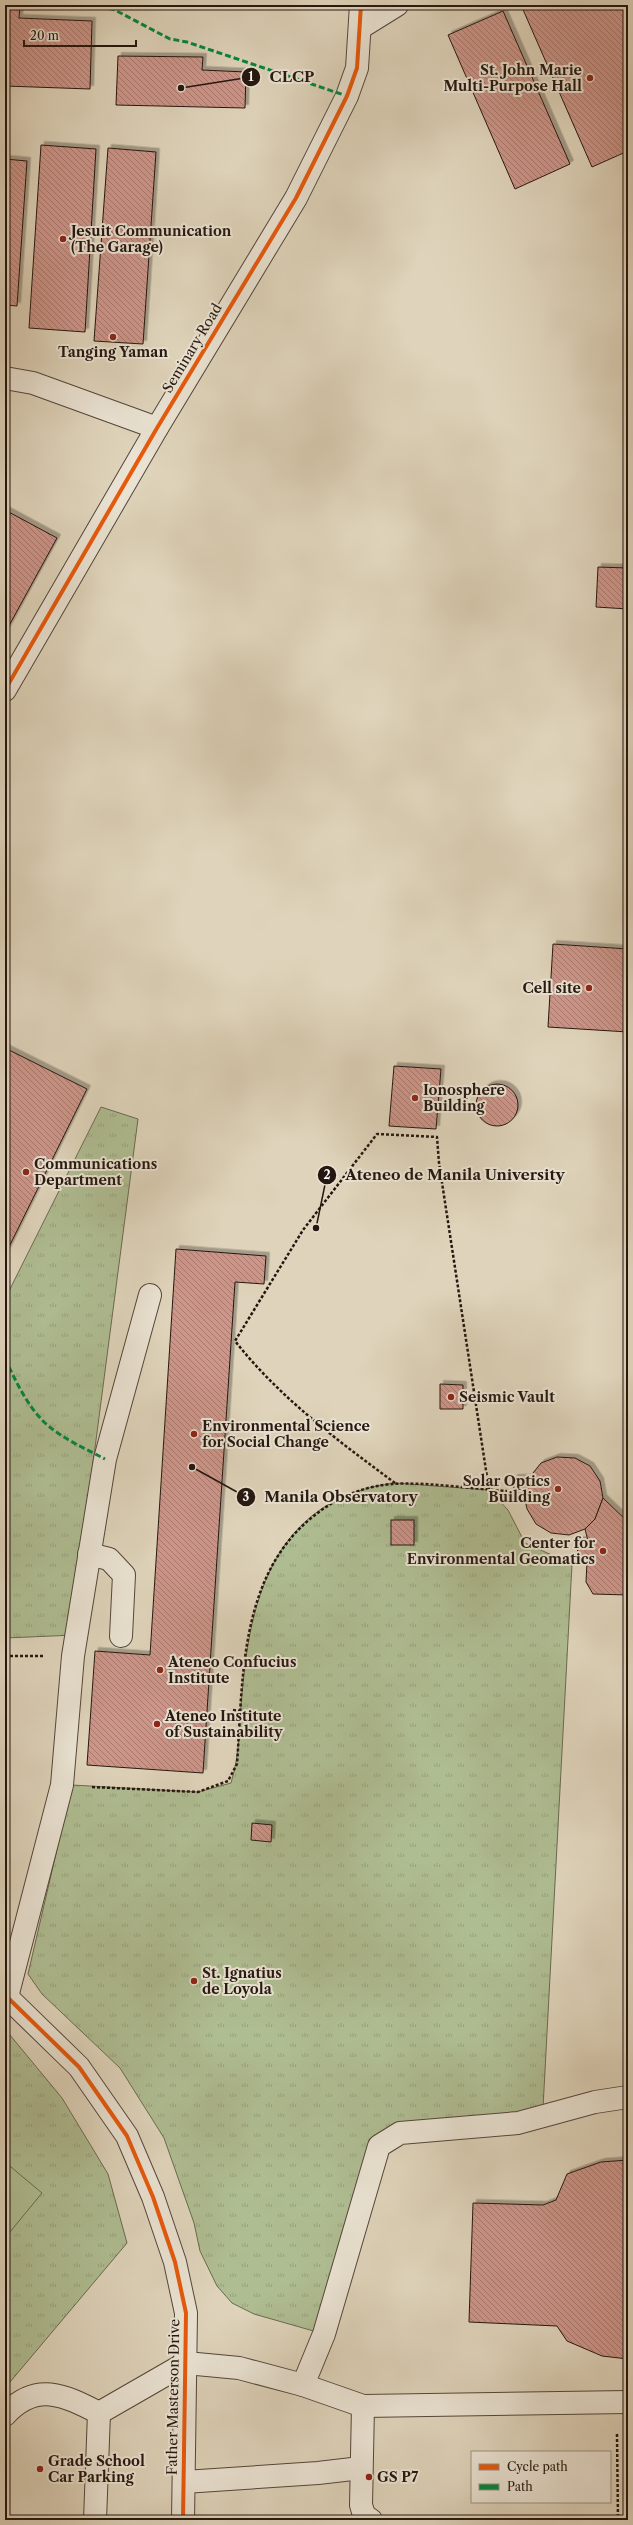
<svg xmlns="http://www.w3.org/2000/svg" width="633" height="2525" font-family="'Libre Caslon Text',serif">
<defs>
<pattern id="grass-tufts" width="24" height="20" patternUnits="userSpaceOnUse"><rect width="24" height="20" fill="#afbd92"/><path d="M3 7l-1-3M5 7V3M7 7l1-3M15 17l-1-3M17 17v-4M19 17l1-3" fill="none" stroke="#96a27d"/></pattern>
<pattern id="building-back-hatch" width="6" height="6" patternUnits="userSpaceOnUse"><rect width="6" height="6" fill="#ce9589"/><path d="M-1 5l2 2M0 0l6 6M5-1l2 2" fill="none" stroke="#a7796f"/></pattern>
<filter id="shadow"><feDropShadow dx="3.5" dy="-3.5" stdDeviation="0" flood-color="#0004"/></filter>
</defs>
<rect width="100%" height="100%" fill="#dfd4bb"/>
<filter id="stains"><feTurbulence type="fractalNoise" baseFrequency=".005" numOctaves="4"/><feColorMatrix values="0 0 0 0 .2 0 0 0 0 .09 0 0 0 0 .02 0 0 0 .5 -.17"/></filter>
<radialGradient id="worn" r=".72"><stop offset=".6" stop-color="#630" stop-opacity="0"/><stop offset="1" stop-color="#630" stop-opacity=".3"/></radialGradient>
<g fill="url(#grass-tufts)" stroke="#6a6a51">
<polygon points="101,1107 138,1119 87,1509 75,1635 5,1638 5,1299"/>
<path d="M395,1483l94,7 19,20 17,33 47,21 -30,563 -142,7 -21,16 -55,184 -70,-20 -22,-11 -15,-17 -17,-35 -6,-28 -30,-85 -44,-70 -78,-74 -14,-20 44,-189 126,7 33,-9c10,-32 8,-66 12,-99 9,-99 40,-187 152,-201z"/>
<polygon points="5,2029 62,2098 108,2174 127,2243 5,2388"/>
</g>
<polygon fill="#afbd92" stroke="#6a6a51" points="5,2162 42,2193 5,2238"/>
<g fill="url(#building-back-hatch)" stroke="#251710" filter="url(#shadow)">
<polygon points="5,5 20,5 19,18 92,21 90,89 5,86"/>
<polygon points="521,5 628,5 628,151 592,167"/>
<polygon points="503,11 570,164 515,189 448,35"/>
<polygon points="118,56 203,57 202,70 246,72 245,108 116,105"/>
<polygon points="41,145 96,149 85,332 29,328"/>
<polygon points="108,148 156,152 143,344 94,341"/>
<polygon points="5,159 27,161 17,306 5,305"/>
<polygon points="5,510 57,538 5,633"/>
<polygon points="598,567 628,568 628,609 596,607"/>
<polygon points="553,944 628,949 628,1032 548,1027"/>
<polygon points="5,1048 87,1089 5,1255"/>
<polygon points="394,1066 441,1069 436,1129 389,1126"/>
<circle cx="497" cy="1105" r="21"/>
<polygon points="176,1249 266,1256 264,1284 235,1282 203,1773 87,1765 95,1651 150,1655"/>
<polygon points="440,1384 463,1385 463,1409 440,1409"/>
<polygon points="557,1457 575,1458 590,1466 600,1481 603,1498 595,1519 585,1529 569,1535 551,1533 536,1524 527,1509 525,1500 513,1500 514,1478 529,1478 541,1463"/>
<polygon points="603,1498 628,1522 628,1595 593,1594 586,1582 587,1562 577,1561 578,1540 588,1541 585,1529 595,1519"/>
<rect x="391" y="1520" width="23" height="25"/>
<polygon points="252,1823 272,1825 271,1842 251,1840"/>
<polygon points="628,2160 628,2359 602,2356 567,2341 557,2326 469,2322 473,2203 543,2205 556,2200 567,2174 601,2162"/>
</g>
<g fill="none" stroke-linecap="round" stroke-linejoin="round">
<g stroke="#54463b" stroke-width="24">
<g id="minor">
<polyline points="360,28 397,5"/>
<polyline points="5,378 33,383 157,428"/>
<polyline points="5,690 157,428 296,198 347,96 357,68 361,5"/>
<polyline points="89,1554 109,1559 124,1575 121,1636"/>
<polyline points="5,1995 79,2067 127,2136 153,2197 175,2262 186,2313 183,2520"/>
<polyline points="7,1997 62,1785 73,1656 105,1459 150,1295"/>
<polyline points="303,2385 324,2334 379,2146 400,2133 518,2123 595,2102 628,2097"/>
<polyline points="363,2406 361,2505 364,2515 371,2520"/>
<path d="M5,2415c31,-34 59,-20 94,-2l87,-50 53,5 64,17 60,21 265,-4"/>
<polyline points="184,2482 318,2473 361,2468"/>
<polyline points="95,2520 99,2413"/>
</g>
</g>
<g stroke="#251710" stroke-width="2.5" stroke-dasharray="3 2" stroke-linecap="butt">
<path d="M395,1483c-58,-43 -115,-85 -160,-142l68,-111 74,-96 60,3 2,26 50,327"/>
<polyline points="5,1656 43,1656"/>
<polyline points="233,1710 241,1711"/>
<path d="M92,1787l106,5 30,-11 9,-17c6,-84 2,-185 73,-245 19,-16 41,-28 67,-33 33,-7 93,3 130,5"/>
<polyline points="617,2434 618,2520"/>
</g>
<use href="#minor" stroke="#eae3d3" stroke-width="22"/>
<g stroke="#00873e" stroke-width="3" stroke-dasharray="6 3" stroke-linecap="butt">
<polyline points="64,5 113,9 170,39 187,42 347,96"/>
<path d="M5,1359c11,22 21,45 39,63 17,16 40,26 61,37"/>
</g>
<g stroke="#eae3d3" stroke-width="6">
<g id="cycleway">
<polyline points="5,690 157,428 296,198 347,96 357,68 361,5"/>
<polyline points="5,1995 79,2067 127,2136 153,2197 175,2262 186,2313 183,2520"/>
</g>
</g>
<use href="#cycleway" stroke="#e8590c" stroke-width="4"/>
</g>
<g fill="#8f2418" stroke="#eae3d3" stroke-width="1.5">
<circle cx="590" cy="78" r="4"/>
<circle cx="63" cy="239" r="4"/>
<circle cx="113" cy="337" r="4"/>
<circle cx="589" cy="988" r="4"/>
<circle cx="415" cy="1098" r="4"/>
<circle cx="26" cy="1172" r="4"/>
<circle cx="451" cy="1397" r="4"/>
<circle cx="194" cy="1434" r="4"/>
<circle cx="558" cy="1489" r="4"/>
<circle cx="603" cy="1551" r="4"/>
<circle cx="160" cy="1670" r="4"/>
<circle cx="157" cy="1724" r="4"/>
<circle cx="194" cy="1981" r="4"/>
<circle cx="40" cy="2469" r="4"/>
<circle cx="369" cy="2477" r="4"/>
</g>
<g text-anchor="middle" stroke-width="4" stroke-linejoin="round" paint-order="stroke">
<g font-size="14" font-weight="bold" fill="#251710" stroke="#eae3d3" text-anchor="start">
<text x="582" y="75" text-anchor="end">St. John Marie<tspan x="582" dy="16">Multi-Purpose Hall</tspan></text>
<text x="71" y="236">Jesuit Communication<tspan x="71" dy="16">(The Garage)</tspan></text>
<text x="113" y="357" text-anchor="middle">Tanging Yaman</text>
<text x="581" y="993" text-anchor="end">Cell site</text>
<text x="423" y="1095">Ionosphere<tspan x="423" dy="16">Building</tspan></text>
<text x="34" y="1169">Communications<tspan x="34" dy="16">Department</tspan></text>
<text x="459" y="1402">Seismic Vault</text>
<text x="202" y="1431">Environmental Science<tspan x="202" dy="16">for Social Change</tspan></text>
<text x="550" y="1486" text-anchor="end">Solar Optics<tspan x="550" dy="16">Building</tspan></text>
<text x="595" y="1548" text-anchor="end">Center for<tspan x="595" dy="16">Environmental Geomatics</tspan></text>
<text x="168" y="1667">Ateneo Confucius<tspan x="168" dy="16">Institute</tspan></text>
<text x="165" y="1721">Ateneo Institute<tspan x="165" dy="16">of Sustainability</tspan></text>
<text x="202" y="1978">St. Ignatius<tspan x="202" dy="16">de Loyola</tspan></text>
<text x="48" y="2466">Grade School<tspan x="48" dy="16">Car Parking</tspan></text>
<text x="377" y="2482">GS P7</text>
</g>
<g font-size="14" fill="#251710" stroke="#eae3d3">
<text transform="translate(192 348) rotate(-59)" y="5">Seminary Road</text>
<text transform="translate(173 2397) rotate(-89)" y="5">Father Masterson Drive</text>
</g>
</g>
<path fill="none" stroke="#251710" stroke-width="1.5" d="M181 88L251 77M316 1228L327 1175M192 1467L246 1497"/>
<g fill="#251710" stroke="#eae3d3" stroke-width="1.5">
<circle cx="181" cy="88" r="4"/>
<circle cx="316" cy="1228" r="4"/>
<circle cx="192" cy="1467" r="4"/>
<circle cx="251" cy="77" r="10"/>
<circle cx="327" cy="1175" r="10"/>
<circle cx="246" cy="1497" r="10"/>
</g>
<g font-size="12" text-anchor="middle" font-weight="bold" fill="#fff">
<text x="251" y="81">1</text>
<text x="327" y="1179">2</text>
<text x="246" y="1501">3</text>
</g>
<g font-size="15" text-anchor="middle" font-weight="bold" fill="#251710" stroke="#eae3d3" stroke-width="4" stroke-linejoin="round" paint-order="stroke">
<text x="292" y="82">CLCP</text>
<text x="455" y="1180">Ateneo de Manila University</text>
<text x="341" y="1502">Manila Observatory</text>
</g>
<rect width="633" height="2525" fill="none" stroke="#dfd4bb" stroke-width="20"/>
<rect x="6" y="6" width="621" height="2513" fill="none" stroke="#251710" stroke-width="2"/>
<rect x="10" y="10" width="613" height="2505" fill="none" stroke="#251710"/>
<rect x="471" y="2451" width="140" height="52" fill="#eae3d3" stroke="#9b9185"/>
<rect x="479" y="2464" width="20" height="6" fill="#e8590c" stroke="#9b9185"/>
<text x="507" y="2471" font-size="12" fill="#251710">Cycle path</text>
<rect x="479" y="2484" width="20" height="6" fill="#00873e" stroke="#9b9185"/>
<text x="507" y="2491" font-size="12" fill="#251710">Path</text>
<path d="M24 40v6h112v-6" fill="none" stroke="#251710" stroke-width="2"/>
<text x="30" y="40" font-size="12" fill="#251710" stroke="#eae3d3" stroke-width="3" paint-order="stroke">20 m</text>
<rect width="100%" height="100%" filter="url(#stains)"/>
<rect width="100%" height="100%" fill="url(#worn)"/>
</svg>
